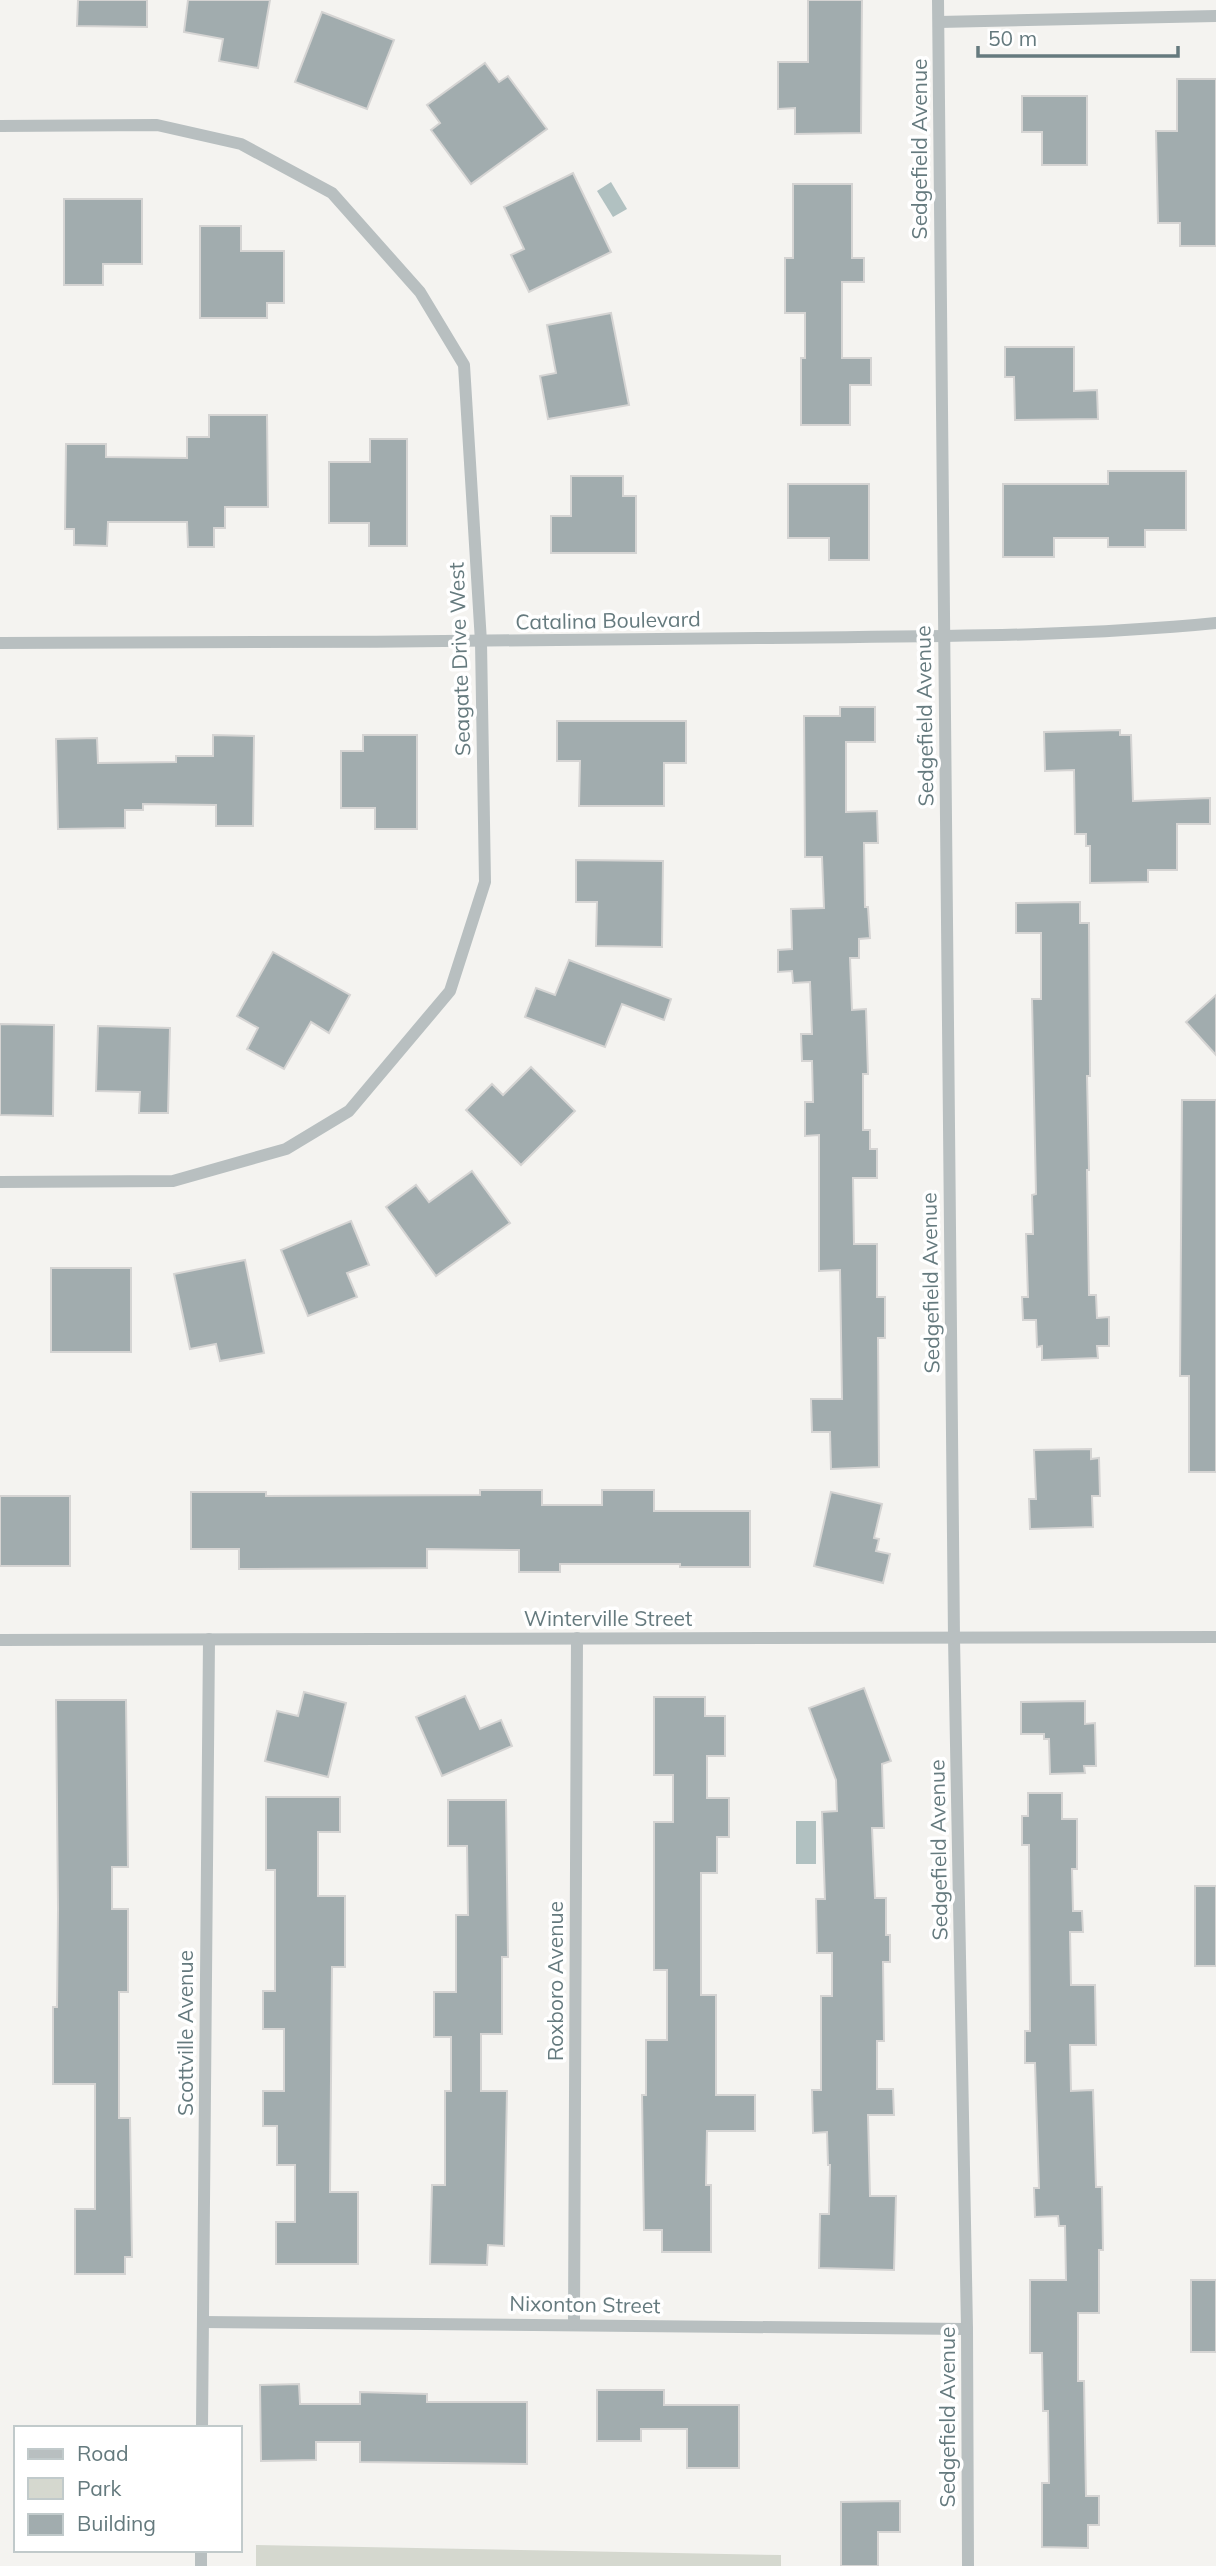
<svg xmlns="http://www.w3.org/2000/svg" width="1216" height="2566" font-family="Mulish,sans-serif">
<rect width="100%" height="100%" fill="#f4f3f0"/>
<polygon fill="#d5d8cf" points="256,2545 781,2555 781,2566 256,2566"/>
<g fill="#b1c1c1">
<polygon points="611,182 627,209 613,217 597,191"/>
<rect x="796" y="1821" width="20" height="43"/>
</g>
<g fill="#a1acae" stroke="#d5d4d3" stroke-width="2">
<polygon points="78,0 147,0 147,27 77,26"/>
<polygon points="188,0 270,0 258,68 219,61 223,39 184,32"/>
<polygon points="808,0 862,0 861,133 795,134 795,108 778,109 778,62 808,62"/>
<polygon points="322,12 394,40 367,109 295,82"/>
<polygon points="485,63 499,82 508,76 547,129 471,184 431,130 440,123 427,105"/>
<polygon points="1177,79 1216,79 1216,246 1180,246 1180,223 1158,223 1156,131 1177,131"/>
<polygon points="1022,96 1087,96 1087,165 1042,165 1042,132 1022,132"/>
<polygon points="573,173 611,252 529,292 511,255 524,249 504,207"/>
<polygon points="793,184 852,184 852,258 864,258 864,282 842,282 842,358 871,358 871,385 850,385 850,425 801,425 801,358 805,358 805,313 785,313 785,258 793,258"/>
<polygon points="64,199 142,199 142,264 103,264 103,285 64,285"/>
<polygon points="200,226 241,226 241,251 284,251 284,303 267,303 267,318 200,318"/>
<polygon points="611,313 629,405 548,419 540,376 556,373 547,325"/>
<polygon points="1005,347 1074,347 1074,391 1097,390 1098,419 1015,420 1014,377 1005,377"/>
<polygon points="209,415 267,415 268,507 225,507 225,528 214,528 214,547 188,547 187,522 108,522 107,546 74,545 74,529 65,529 66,444 106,444 106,457 187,458 187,437 209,437"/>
<polygon points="370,439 407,439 407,546 369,546 369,523 329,523 329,462 370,462"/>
<polygon points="1108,471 1186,471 1186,530 1145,530 1145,547 1108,547 1108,538 1054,538 1054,557 1003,557 1003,484 1108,484"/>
<polygon points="571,476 623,476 623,496 636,496 636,553 551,553 551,516 571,516"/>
<polygon points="788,484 869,484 869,560 829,560 829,538 788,538"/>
<polygon points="840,707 875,707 875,742 846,742 846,812 877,811 878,843 864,843 865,907 868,907 870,938 859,939 859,958 850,958 852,1010 866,1009 868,1074 863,1074 863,1130 870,1130 870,1149 877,1149 877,1178 853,1178 854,1244 877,1244 877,1297 885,1297 885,1338 878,1338 879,1467 831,1469 830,1432 812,1432 811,1399 842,1399 840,1270 819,1271 819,1135 805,1136 805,1102 813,1102 812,1061 802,1061 801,1034 812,1034 810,982 793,983 792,971 778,972 778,950 792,949 791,909 824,908 822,857 805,857 804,716 840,716"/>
<polygon points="557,721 686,721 686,763 664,763 664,806 579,806 580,761 557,761"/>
<polygon points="1120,730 1120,735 1131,735 1133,801 1210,798 1210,824 1177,824 1177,870 1148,870 1148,882 1090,883 1090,846 1086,846 1086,834 1075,834 1074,770 1045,771 1044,732"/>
<polygon points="213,735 254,736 253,826 216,826 216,805 143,804 143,810 125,810 125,828 58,829 56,739 97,738 98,763 176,762 176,756 213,756"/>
<polygon points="363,735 417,735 417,829 375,829 375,808 341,808 341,751 363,751"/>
<polygon points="576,860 663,861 662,947 596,946 597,902 576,902"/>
<polygon points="1080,902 1080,923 1089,923 1090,1076 1087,1076 1089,1170 1087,1170 1089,1295 1096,1295 1097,1318 1109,1317 1109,1346 1097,1346 1098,1358 1042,1360 1042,1346 1037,1347 1036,1320 1023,1320 1022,1297 1028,1297 1026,1234 1033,1234 1032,1195 1036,1194 1032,999 1041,999 1041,933 1016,933 1016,903"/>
<polygon points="273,952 350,995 329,1033 311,1022 284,1069 247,1049 258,1028 237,1016"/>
<polygon points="569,960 671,999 664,1020 622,1004 605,1047 525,1017 536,988 555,995"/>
<polygon points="1216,995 1216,1055 1186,1022"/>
<polygon points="0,1024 54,1025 53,1116 0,1115"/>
<polygon points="98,1026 170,1028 168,1113 139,1113 140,1092 96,1091"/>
<polygon points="531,1067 575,1111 521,1165 466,1110 492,1084 503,1095"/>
<polygon points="1182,1100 1216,1100 1216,1472 1189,1472 1189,1376 1180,1376"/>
<polygon points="472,1171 510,1223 436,1276 386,1207 416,1185 429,1202"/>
<polygon points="351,1221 369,1265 347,1273 357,1297 308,1316 281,1250"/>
<polygon points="245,1260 264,1353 220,1361 216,1344 190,1349 174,1274"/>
<rect x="51" y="1268" width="80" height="84"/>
<polygon points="1091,1449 1091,1459 1099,1458 1100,1496 1092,1496 1093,1527 1030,1529 1029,1499 1036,1499 1034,1450"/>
<polygon points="480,1490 542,1490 542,1505 602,1505 602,1490 654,1490 654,1511 750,1511 750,1567 680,1567 680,1564 560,1564 560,1572 519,1572 519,1550 427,1549 427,1568 239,1569 239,1549 191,1549 191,1492 266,1492 266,1496 480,1495"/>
<polygon points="831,1492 882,1504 874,1538 879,1539 876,1551 890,1554 883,1583 814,1566"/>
<rect x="0" y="1496" width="70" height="70"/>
<polygon points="864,1688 891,1761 882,1764 884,1828 872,1828 875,1898 886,1898 886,1935 890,1935 890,1962 883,1962 884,2041 877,2041 877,2089 893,2089 894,2115 868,2115 870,2196 896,2196 894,2270 819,2268 820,2214 829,2214 830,2165 828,2165 827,2132 813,2133 812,2090 821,2090 821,1996 832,1996 832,1953 817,1953 816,1899 825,1899 822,1812 837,1811 836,1780 809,1708"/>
<polygon points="304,1692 346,1703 328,1777 265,1761 277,1711 298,1716"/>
<polygon points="465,1696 480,1729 501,1720 512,1746 442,1776 416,1717"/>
<polygon points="654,1697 705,1697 705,1716 725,1716 725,1756 707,1756 707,1798 729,1798 729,1837 717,1837 717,1873 701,1873 701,1995 716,1995 716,2095 755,2095 755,2131 707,2131 706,2185 711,2185 711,2252 662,2252 662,2230 644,2230 642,2095 646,2095 646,2040 667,2040 667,1970 654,1970 654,1822 673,1822 673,1775 654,1775"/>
<polygon points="56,1700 126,1700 128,1867 112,1867 112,1909 128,1909 128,1992 119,1992 119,2118 130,2118 132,2257 125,2257 125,2274 75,2274 75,2209 95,2209 95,2084 53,2084 53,2007 57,2007 58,1909"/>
<polygon points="1085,1701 1085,1724 1095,1723 1096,1766 1084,1766 1085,1773 1050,1774 1049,1739 1044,1739 1044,1734 1021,1734 1021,1702"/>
<polygon points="1028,1793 1062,1793 1062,1819 1077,1819 1077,1869 1072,1869 1073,1911 1082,1911 1083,1932 1070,1932 1071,1985 1095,1985 1096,2045 1070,2045 1071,2091 1093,2090 1096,2187 1102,2187 1103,2250 1099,2250 1099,2313 1078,2313 1078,2381 1084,2381 1086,2496 1099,2496 1099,2525 1088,2525 1088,2548 1042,2547 1042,2483 1049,2483 1048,2411 1043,2411 1042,2353 1030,2353 1030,2280 1066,2280 1065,2226 1059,2226 1058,2216 1035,2217 1034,2188 1039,2188 1035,2063 1025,2063 1025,2031 1030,2031 1029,1845 1022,1845 1022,1816 1028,1816"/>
<polygon points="266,1797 340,1797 340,1832 318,1832 318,1896 345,1896 345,1967 332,1967 330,2192 358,2192 358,2264 276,2264 276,2222 295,2222 295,2165 277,2165 277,2126 263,2126 263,2091 284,2091 284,2029 263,2029 263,1991 275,1991 275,1870 266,1870"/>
<polygon points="448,1800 506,1800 508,1957 502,1957 502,2034 481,2034 481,2091 507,2091 504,2246 488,2245 487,2265 430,2264 432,2185 445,2185 445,2091 451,2091 451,2037 434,2037 434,1992 456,1992 456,1915 468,1915 467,1846 448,1846"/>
<rect x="1195" y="1886" width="21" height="80"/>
<rect x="1191" y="2280" width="25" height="72"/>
<polygon points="299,2384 300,2404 360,2404 360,2392 427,2394 427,2402 527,2402 527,2464 360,2462 360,2442 316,2442 316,2460 261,2461 260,2385"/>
<polygon points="597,2390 664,2390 664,2405 739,2405 739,2468 687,2468 687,2429 641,2429 641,2441 597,2441"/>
<polygon points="900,2501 900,2532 878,2532 878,2566 841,2566 841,2502"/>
</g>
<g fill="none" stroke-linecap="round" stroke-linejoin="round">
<g stroke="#b8bfc0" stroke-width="12">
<polyline points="938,0 954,1638 967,2329 968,2566"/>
<polyline points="939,22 1216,16"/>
<polyline points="0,126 157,125 241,144 332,193 420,292 464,365 481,642 485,882 450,991 349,1111 286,1149 173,1181 0,1182"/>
<path d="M0,643c253,-1 505,-1 758,-5 152,-2 306,0 458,-15"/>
<polyline points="0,1640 1216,1637"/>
<polyline points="203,2322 967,2329"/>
<polyline points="574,2324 577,1638"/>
<polyline points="202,2428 209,1639"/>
<polyline points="201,2566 201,2550"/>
</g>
</g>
<g text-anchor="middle" stroke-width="7" stroke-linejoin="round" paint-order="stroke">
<g font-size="21" fill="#657a7e" stroke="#fff">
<text transform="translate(920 149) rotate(-90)" y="7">Sedgefield Avenue</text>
<text transform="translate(608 621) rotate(-1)" y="7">Catalina Boulevard</text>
<text transform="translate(460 659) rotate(-92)" y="7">Seagate Drive West</text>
<text transform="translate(925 716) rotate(-91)" y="7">Sedgefield Avenue</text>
<text transform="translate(931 1283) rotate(-91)" y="7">Sedgefield Avenue</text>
<text x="608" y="1626">Winterville Street</text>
<text transform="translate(939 1850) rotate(-91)" y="7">Sedgefield Avenue</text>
<text transform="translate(556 1981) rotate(-90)" y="7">Roxboro Avenue</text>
<text transform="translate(186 2033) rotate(-90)" y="7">Scottville Avenue</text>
<text transform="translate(585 2305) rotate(1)" y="7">Nixonton Street</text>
<text transform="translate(948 2417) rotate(-90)" y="7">Sedgefield Avenue</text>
</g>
</g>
<rect x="14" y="2426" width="228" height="126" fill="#ffffff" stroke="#c1cacb" stroke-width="2"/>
<rect x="28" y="2449" width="35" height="10" fill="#b8bfc0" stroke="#c1cacb" stroke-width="2"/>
<text x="77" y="2461" font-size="21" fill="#657a7e">Road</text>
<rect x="28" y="2478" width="35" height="21" fill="#d5d8cf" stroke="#c1cacb" stroke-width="2"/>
<text x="77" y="2496" font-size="21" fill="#657a7e">Park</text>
<rect x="28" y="2514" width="35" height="21" fill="#a1acae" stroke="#c1cacb" stroke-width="2"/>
<text x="77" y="2531" font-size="21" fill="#657a7e">Building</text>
<path d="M978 46v10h200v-10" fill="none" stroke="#657a7e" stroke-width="3.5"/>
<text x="988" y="46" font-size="21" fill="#657a7e" stroke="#ffffff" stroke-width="5" paint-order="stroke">50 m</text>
</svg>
